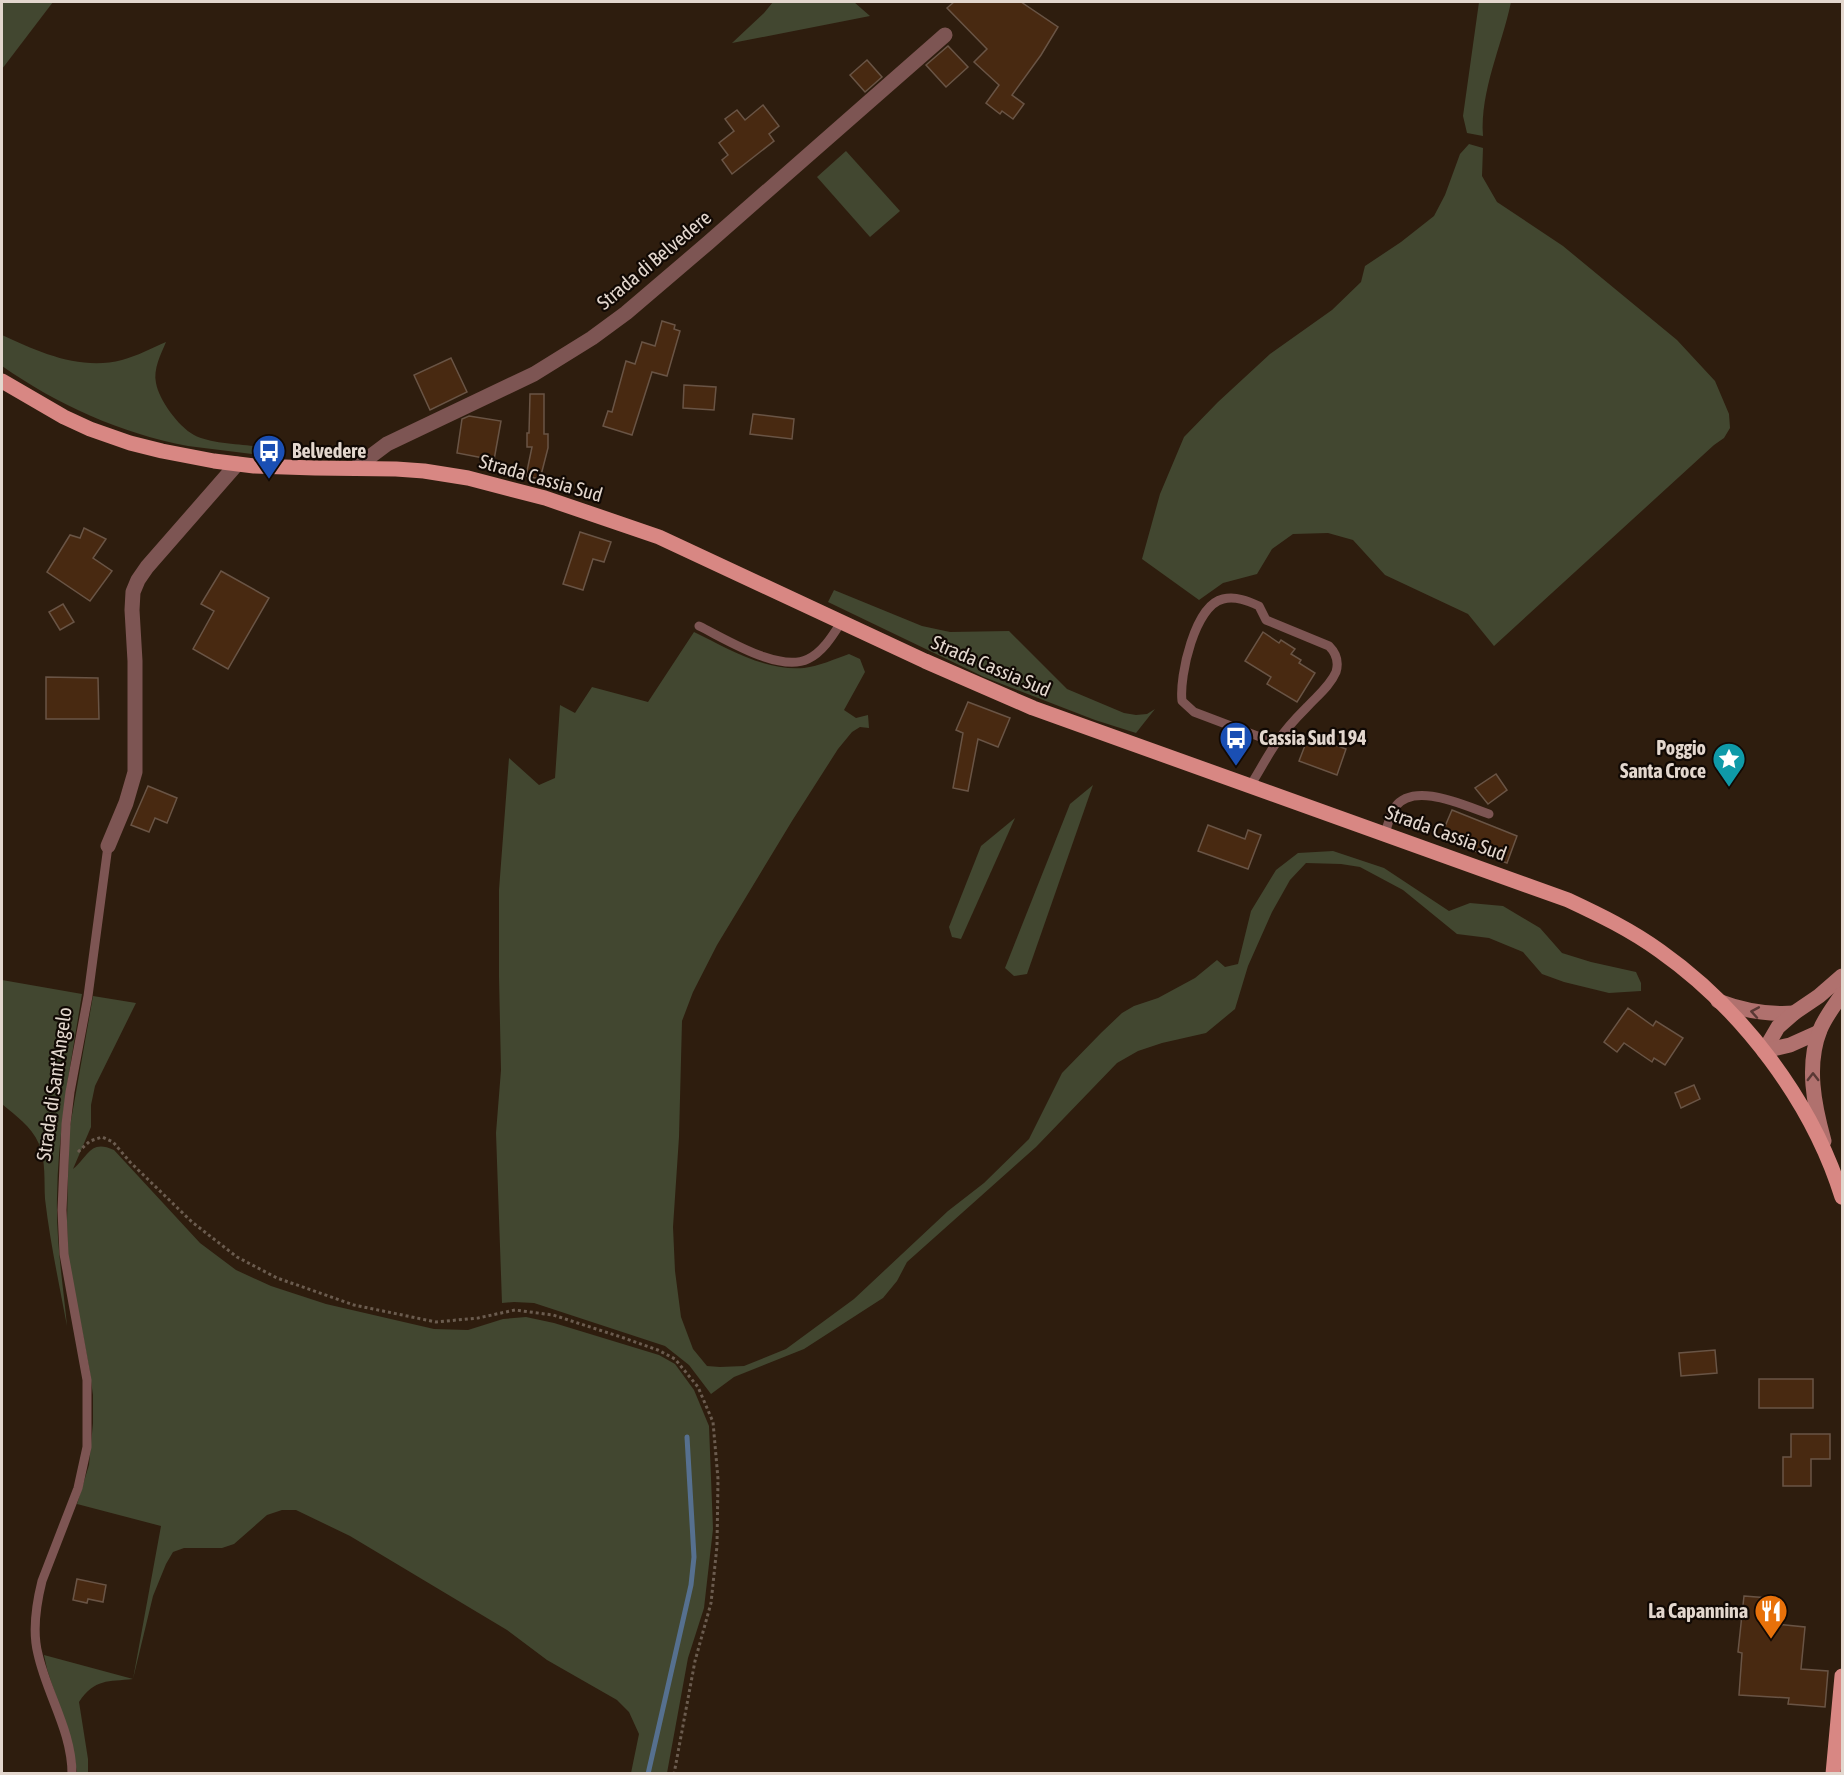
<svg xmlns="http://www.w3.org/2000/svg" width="1844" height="1775" font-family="'Asap Condensed',sans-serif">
<rect width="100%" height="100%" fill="#2e1d0e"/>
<g fill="#424730">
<polygon points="2,2 53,2 2,69"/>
<polygon points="773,2 854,2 870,16 732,43 764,13"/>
<path d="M1479,2h32c-9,44 -31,88 -28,134l-16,-3 -4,-17z"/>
<polygon points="1469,144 1483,148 1482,176 1497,202 1563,246 1677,340 1715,381 1729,414 1730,428 1724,438 1714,445 1494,646 1468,614 1385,575 1353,540 1328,533 1293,534 1272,549 1257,574 1223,583 1199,600 1142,559 1160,494 1184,437 1218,402 1270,354 1332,310 1361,282 1365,266 1401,242 1434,216 1445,195 1460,154"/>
<polygon points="846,151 900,211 870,237 817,177"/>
<path d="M2,335c36,17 79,36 120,25 15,-4 30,-12 44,-18 -5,12 -13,27 -10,41 3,17 22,43 38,52 15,8 42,9 60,11l-2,8c-21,-3 -43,-5 -64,-8 -68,-13 -130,-41 -186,-80z"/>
<polygon points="834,590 922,626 950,632 1009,631 1067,689 1124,713 1136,715 1147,714 1155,709 1136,733 1095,720 984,677 828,602"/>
<path d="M694,632c35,17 70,39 110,36 15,-2 31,-9 45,-14l11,5 5,13 -21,38 12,8 12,-3 1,13 -9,-1 -8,5 -14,17 -46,72 -75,124 -24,47 -11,29 -3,116 -6,90 2,44 6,46 12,32 14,17 13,1 24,-1 42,-17 68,-50 94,-88 36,-28 45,-44 33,-66 39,-40 21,-20 12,-7 24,-8 37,-20 22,-18 8,7 13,-3 13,-53 25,-41 22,-17 35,-2 51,17 65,43 21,-8 33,3 37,22 22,25 29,9 45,10 5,11v8l-32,2 -45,-11 -22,-8 -19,-22 -34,-14 -32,-4 -54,-44 -43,-23 -19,-3 -35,-1 -16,17 -18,32 -24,54 -13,43 -29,24 -44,10 -24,8 -21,12 -81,84 -129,115 -10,19 -14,17 -79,51 -70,28 -23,17 -22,-29 -24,-19 -131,-43 -20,-1 -12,1 -6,-170 5,-63 -2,-93v-87l10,-132 30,27 16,-7 5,-73 15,8 17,-26 56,15z"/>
<polygon points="1093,785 1027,974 1014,976 1005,968 1070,804"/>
<polygon points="1015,818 961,939 952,937 949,927 981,846"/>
<path d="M2,980l80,14c-11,68 -24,135 -25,204 -1,43 6,86 10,128 -8,-42 -17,-85 -22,-127 -1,-18 1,-38 -6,-55 -8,-18 -23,-28 -37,-40z"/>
<path d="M93,996l43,7 -41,83 -4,19v22l-18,42c16,-13 17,-30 41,-19l86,93 36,27 35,16 55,18 108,25 34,1 35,-11 23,-2 28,6 105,32 16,9 19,26 15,36 4,103 -9,79 -16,50 -21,115h-36l8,-39 -10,-22 -12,-12 -70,-40 -40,-30 -157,-94 -54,-26h-14l-15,5 -33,29 -12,4h-38l-11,4 -7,12 -13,32 -20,83c-25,3 -38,-1 -54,23l9,57v14h-11l-4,-24 -26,-80 -3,-14 89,24 28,-153 -84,-22 12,-39 4,-42v-28l-4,-28 -21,-109 -1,-36 2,-90z"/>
</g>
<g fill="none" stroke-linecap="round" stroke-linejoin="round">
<polyline stroke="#56708f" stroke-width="5" points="648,1774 691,1585 694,1557 687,1437"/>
</g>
<g fill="#482911" stroke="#695445" stroke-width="1.5">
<polygon points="954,2 1021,2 1058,27 1041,55 1012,95 1024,104 1013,119 1002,111 1000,114 986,103 999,85 974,62 987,49 947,8"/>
<polygon points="948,46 968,67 946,87 926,65"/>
<polygon points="867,60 882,77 865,92 850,75"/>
<polygon points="763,105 779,126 769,134 774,141 732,174 722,160 728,155 719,143 734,131 725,119 737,110 745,120"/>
<polygon points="662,321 675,325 674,329 680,331 667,376 652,372 632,435 603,426 608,411 612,412 626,361 635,364 642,342 655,346"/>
<polygon points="451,358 467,392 430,410 414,375"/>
<polygon points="684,385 716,387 714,410 683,408"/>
<polygon points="530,394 544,394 544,434 548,434 548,448 540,479 526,476 532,447 527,447 527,433 529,433"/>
<polygon points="753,414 794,419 792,439 750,434"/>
<polygon points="469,416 501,421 494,460 457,453 462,419"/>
<polygon points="84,528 106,539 93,558 112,571 90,601 47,572 70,535 80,538"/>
<polygon points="580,532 611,542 604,562 593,559 583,590 563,584"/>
<polygon points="221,571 269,598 228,669 193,649 214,611 201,604"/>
<polygon points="63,604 74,622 60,630 49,612"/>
<polygon points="1263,632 1279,643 1281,640 1295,649 1291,654 1301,660 1299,663 1315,673 1297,702 1267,684 1271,677 1245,661"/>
<polygon points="46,677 98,678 99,719 46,719"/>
<polygon points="968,702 1010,718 998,747 978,739 968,791 953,788 963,733 956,730"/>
<polygon points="1309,735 1346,749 1337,775 1299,761"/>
<polygon points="1496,774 1507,790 1488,804 1475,788"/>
<polygon points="148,786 177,798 167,823 155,818 149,832 131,825"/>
<polygon points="1452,810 1517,836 1507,863 1440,838"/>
<polygon points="1208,825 1245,839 1248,830 1261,835 1248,869 1198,851"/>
<polygon points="1628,1008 1653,1026 1656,1021 1683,1038 1665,1065 1654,1058 1652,1062 1624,1043 1617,1052 1604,1042"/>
<polygon points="1694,1085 1700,1099 1681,1108 1675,1093"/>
<polygon points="1715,1350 1717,1373 1681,1376 1679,1353"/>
<rect x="1759" y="1379" width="54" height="29"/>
<polygon points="1791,1434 1830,1434 1830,1459 1811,1459 1811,1486 1783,1486 1783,1457 1791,1457"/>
<polygon points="77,1579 106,1585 103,1602 88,1599 87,1603 73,1600"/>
<polygon points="1744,1596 1769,1598 1766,1623 1805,1627 1801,1669 1828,1671 1825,1707 1788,1704 1789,1698 1739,1695 1742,1653 1738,1652"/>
</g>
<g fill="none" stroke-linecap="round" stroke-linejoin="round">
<polyline stroke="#6b5c4f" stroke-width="3" stroke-dasharray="3 3" stroke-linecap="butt" points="78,1152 90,1141 102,1137 113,1142 130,1162 192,1222 237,1257 277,1278 354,1305 436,1322 478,1318 515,1310 553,1315 624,1338 658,1350 675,1359 698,1387 713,1422 718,1479 717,1546 711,1603 695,1661 674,1774"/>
<g stroke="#7d5553" stroke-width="9">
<path d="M699,626c27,13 80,47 109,33 15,-7 25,-24 34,-38"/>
<path d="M1250,786c9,-14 17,-30 27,-44 8,-12 19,-24 30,-35 10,-11 23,-21 29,-35 3,-10 0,-19 -7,-26l-63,-26 -7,-14c-11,-5 -23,-10 -36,-7 -28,6 -44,77 -41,102l12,11 82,31"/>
<path d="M1385,833c3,-8 5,-19 10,-26 19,-26 70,-1 94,7"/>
<path d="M72,1774c0,-43 -25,-79 -34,-120 -6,-23 -2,-49 4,-73l36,-93 9,-41v-67l-23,-126 -2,-44 2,-45 2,-41 4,-32 18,-96 20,-150"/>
</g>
<g stroke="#7d5553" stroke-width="15">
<polyline points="355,468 387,444 534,374 592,338 626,313 708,243 945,35"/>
<polyline points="108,846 126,803 135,772 135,661 132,610 133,592 138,580 147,567 237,464"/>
</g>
<g stroke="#b0716e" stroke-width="15">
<path d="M1718,1001c26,10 49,14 76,12"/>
<polyline points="1764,1051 1778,1027 1794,1013 1819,996 1842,976"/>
<polyline points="1764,1051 1790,1045 1819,1032"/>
<path d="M1824,1141c-10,-36 -18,-76 -4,-111 5,-13 15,-25 22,-36"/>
</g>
<g stroke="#d88783" stroke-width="15">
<path d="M2,381l62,36 26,12 40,14 32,8 52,10 40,5 61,2 81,1 28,2 44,7 77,20 114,39 266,124 108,47 535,192c32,15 63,30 92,51 82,58 152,150 182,246"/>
<polyline points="1833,1774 1842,1676"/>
</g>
</g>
<defs><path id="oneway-chevron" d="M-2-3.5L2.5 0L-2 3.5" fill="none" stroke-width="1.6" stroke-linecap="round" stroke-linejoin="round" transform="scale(1.5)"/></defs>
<g stroke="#593834">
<use href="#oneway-chevron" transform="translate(1755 1012) rotate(-170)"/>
<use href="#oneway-chevron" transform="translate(1813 1077) rotate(-90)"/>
</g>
<defs>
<g id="bus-pin" transform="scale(1.725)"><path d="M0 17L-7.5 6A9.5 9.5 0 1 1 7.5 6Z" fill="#1a4fb4" stroke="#110904"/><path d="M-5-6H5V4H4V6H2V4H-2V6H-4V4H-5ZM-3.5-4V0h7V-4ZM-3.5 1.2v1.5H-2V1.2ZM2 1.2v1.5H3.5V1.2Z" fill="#fff"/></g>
<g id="sight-pin" transform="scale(1.725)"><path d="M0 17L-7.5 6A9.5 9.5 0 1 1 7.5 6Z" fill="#0f9aa8" stroke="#110904"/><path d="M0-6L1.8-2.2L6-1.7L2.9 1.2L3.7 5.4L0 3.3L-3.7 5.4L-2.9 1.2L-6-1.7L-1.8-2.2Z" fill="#fff"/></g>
<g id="restaurant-pin" transform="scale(1.725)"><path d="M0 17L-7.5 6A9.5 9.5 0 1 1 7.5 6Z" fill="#e8710a" stroke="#110904"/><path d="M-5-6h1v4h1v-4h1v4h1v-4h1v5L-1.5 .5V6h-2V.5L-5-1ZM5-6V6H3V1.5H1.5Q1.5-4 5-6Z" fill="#fff"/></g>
</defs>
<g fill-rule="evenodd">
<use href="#bus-pin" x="269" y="451"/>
<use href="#bus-pin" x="1236" y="738"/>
<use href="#sight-pin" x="1729" y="759"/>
<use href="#restaurant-pin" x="1771" y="1611"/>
</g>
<g text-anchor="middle" stroke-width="4.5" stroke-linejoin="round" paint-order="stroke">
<g font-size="20" fill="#e3d7ce" stroke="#110904">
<text transform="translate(654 260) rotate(-40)" y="7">Strada di Belvedere</text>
<text transform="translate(541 478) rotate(16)" y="7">Strada Cassia Sud</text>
<text transform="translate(991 666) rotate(23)" y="7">Strada Cassia Sud</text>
<text transform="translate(1446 833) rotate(20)" y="7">Strada Cassia Sud</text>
<text transform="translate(54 1084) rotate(-82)" y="7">Strada di Sant'Angelo</text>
</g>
<g font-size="20" font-weight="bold" fill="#e3d7ce" stroke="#110904" text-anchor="start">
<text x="292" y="458">Belvedere</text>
<text x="1259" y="745">Cassia Sud 194</text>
<text x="1706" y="755" text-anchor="end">Poggio<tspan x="1706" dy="23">Santa Croce</tspan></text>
<text x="1748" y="1618" text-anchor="end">La Capannina</text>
</g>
</g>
<rect width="1844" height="1775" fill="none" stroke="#e3d7ce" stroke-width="6"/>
</svg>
